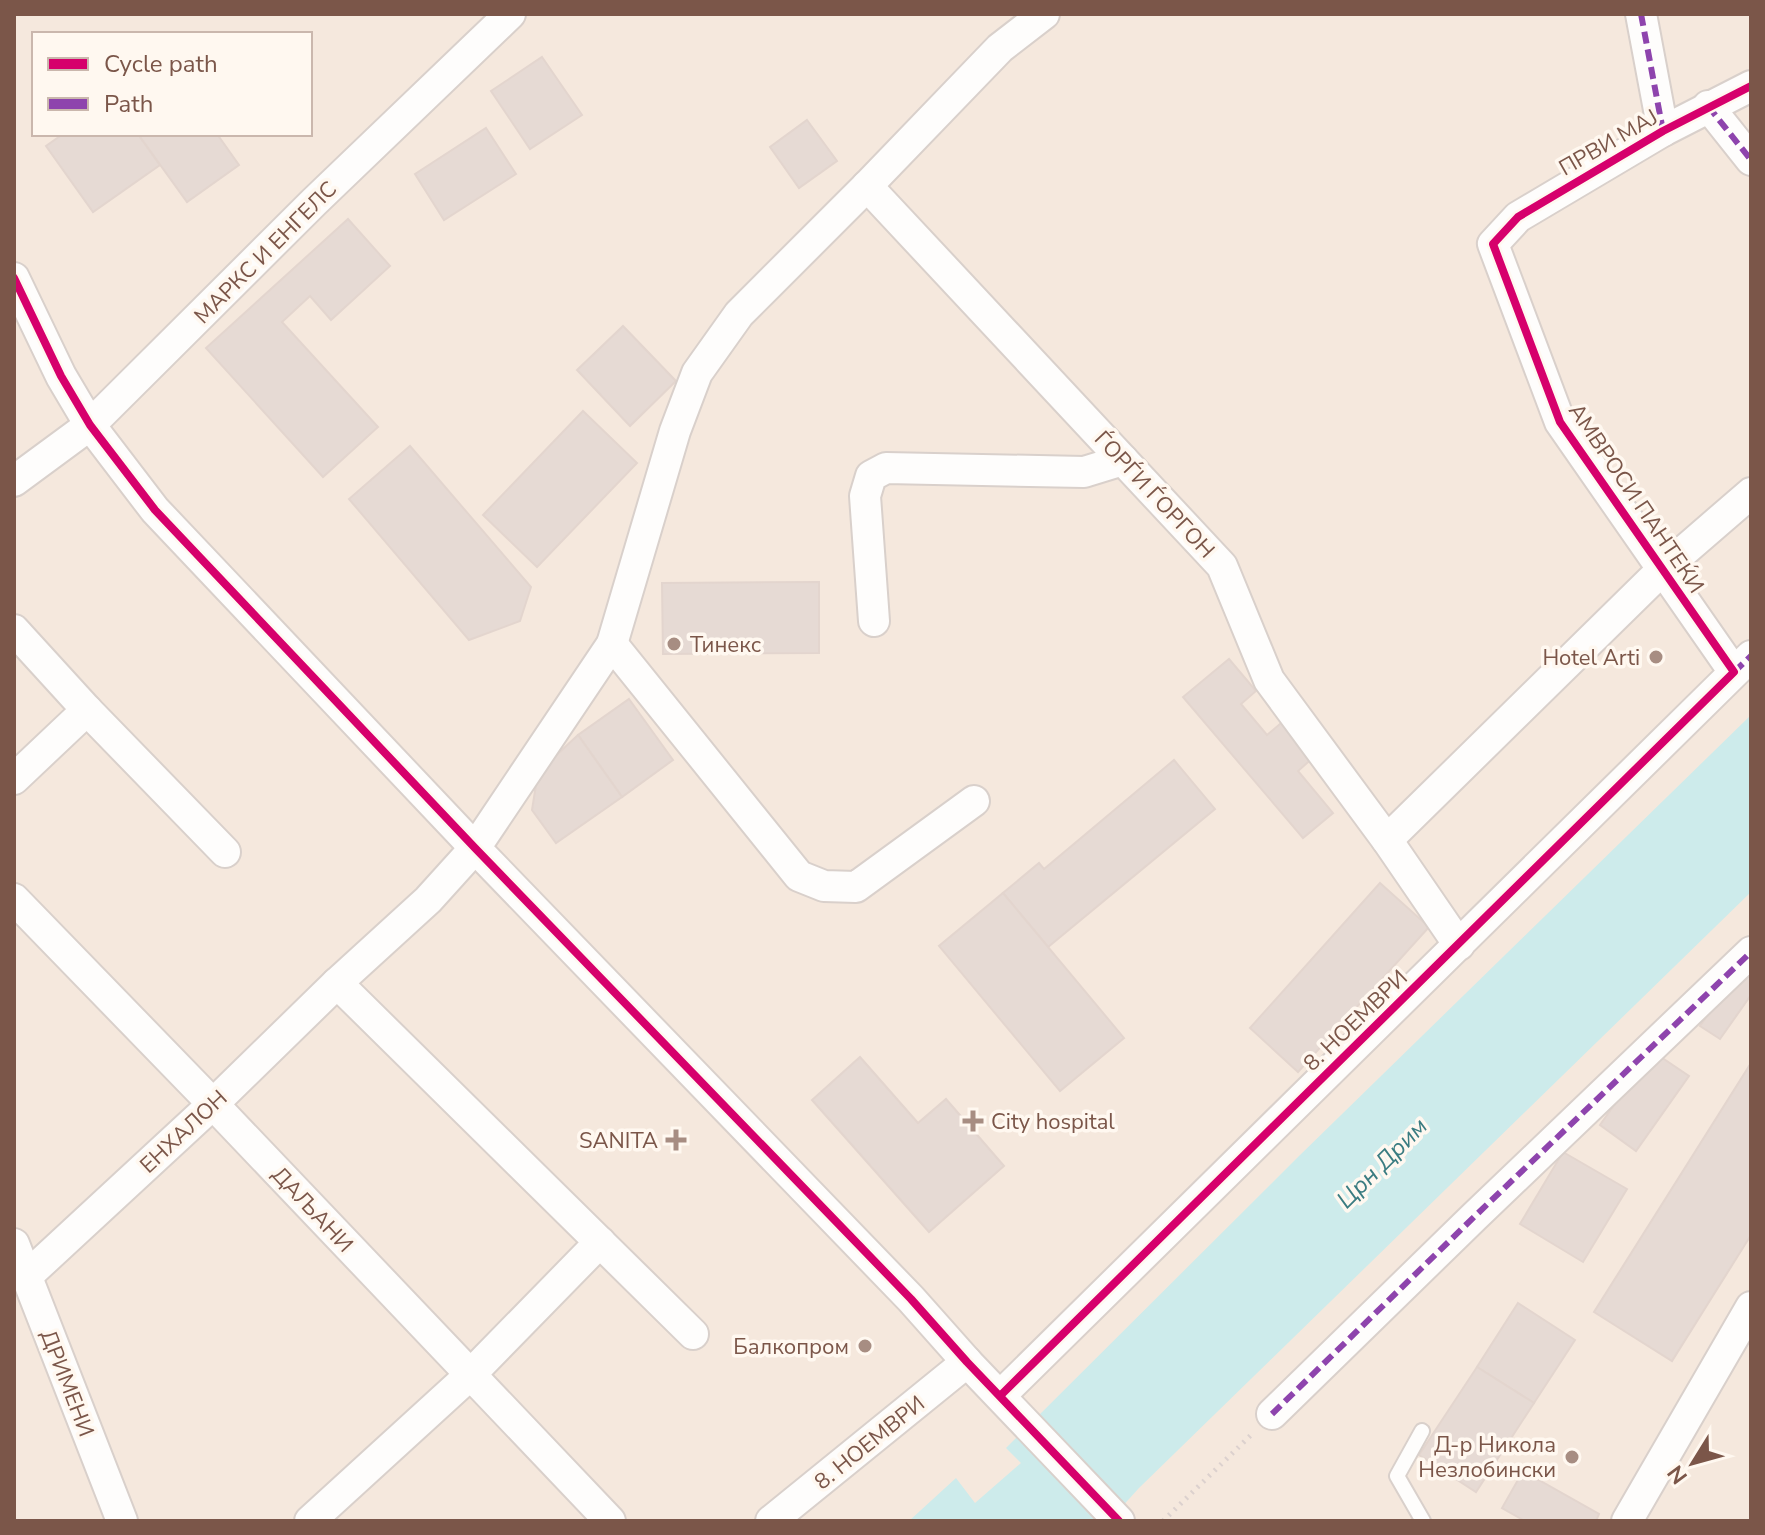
<svg xmlns="http://www.w3.org/2000/svg" width="1765" height="1535" font-family="'Nunito Sans',sans-serif">
<rect width="100%" height="100%" fill="#f9f3ed"/>
<path fill="#f5e8dd" fill-rule="evenodd" d="M14,14h1737v1507h-1737zM34,34h276v100h-276z"/>
<polygon fill="#cdebeb" points="1751,715 1751,892 1139,1488 1109,1521 909,1521 956,1478 975,1503 1021,1463 1006,1448 1298,1157"/>
<g fill="#e6dad4" stroke="#e3d5ce" stroke-width="2">
<polygon points="542,57 582,115 530,149 491,91"/>
<polygon points="807,120 837,161 799,188 770,147"/>
<polygon points="486,128 516,174 444,220 415,174"/>
<polygon points="63,134 138,134 160,165 93,212 46,146"/>
<polygon points="138,134 217,134 239,165 187,202"/>
<polygon points="348,219 390,266 331,320 310,296 282,322 378,427 323,477 206,348"/>
<polygon points="623,326 676,381 630,426 577,370"/>
<polygon points="583,411 637,463 537,567 483,515"/>
<polygon points="410,446 531,587 520,621 469,640 349,499"/>
<polygon points="819,582 819,653 663,654 662,583"/>
<polygon points="1229,659 1256,691 1241,704 1267,735 1286,719 1316,755 1298,771 1333,813 1303,838 1183,697"/>
<polygon points="629,699 673,760 622,797 578,735"/>
<polygon points="578,735 622,797 556,843 532,810 538,772"/>
<polygon points="1174,760 1215,809 1048,947 1003,893 1039,863 1044,869"/>
<polygon points="1380,883 1429,927 1298,1072 1250,1028"/>
<polygon points="1003,893 1124,1038 1060,1091 939,946"/>
<polygon points="1743,964 1751,969 1751,995 1720,1039 1700,1026"/>
<polygon points="1652,1051 1689,1076 1636,1151 1600,1125"/>
<polygon points="860,1057 918,1123 946,1099 1004,1166 929,1232 812,1100"/>
<polygon points="1751,1063 1751,1235 1672,1361 1594,1312"/>
<polygon points="1563,1152 1627,1189 1583,1262 1520,1224"/>
<polygon points="1518,1303 1575,1340 1534,1403 1477,1367"/>
<polygon points="1477,1367 1534,1403 1476,1492 1419,1455"/>
<polygon points="1523,1471 1599,1514 1596,1521 1525,1521 1502,1508"/>
</g>
<g fill="none" stroke-linecap="round" stroke-linejoin="round">
<g stroke="#d9d0cb" stroke-width="18">
<polyline id="lane" points="1422,1431 1397,1476 1423,1521"/>
</g>
<g stroke="#d9d0cb" stroke-width="34">
<g id="street">
<polyline points="1641,14 1663,131"/>
<polyline points="1708,106 1751,160"/>
<polyline points="867,186 1222,566 1269,680 1387,840 1459,945"/>
<polyline points="14,278 61,376 90,425 155,510 475,848 911,1299 967,1362 1119,1521"/>
<polyline points="14,481 90,425 314,202 510,14"/>
<polyline points="874,621 865,496 871,476 886,468 1084,472 1123,460"/>
<polyline points="14,630 87,710 225,852"/>
<polyline points="612,644 799,876 824,886 856,887 974,801"/>
<polyline points="1734,672 1560,422 1493,244 1518,217 1663,131 1751,86"/>
<polyline points="14,779 87,710"/>
<polyline points="1387,840 1662,570 1751,493"/>
<polyline points="14,899 213,1104 610,1521"/>
<polyline points="337,983 693,1334"/>
<polyline points="14,1244 122,1521"/>
<polyline points="27,1276 213,1104 337,983 428,900 475,848 612,644 675,431 697,373 739,314 867,186 1000,48 1044,14"/>
<polyline points="1001,1395 1751,656"/>
<polyline points="1272,1414 1474,1217 1751,952"/>
<polyline points="310,1521 470,1375 600,1242"/>
<polyline points="771,1521 967,1362"/>
<polyline points="1627,1521 1751,1307"/>
</g>
</g>
<polyline stroke="#dcd1ce" stroke-width="5" stroke-dasharray="2 6" stroke-linecap="butt" points="1163,1521 1251,1435"/>
<use href="#lane" stroke="#fefdfc" stroke-width="14"/>
<use href="#street" stroke="#fefdfc" stroke-width="30"/>
<g stroke="#8e44ad" stroke-width="6" stroke-dasharray="12 6" stroke-linecap="butt">
<polyline points="1641,14 1663,131"/>
<polyline points="1708,106 1751,160"/>
<polyline points="1734,672 1751,656"/>
<polyline points="1272,1414 1474,1217 1751,952"/>
</g>
<g stroke="#fff8f0" stroke-width="13">
<g id="cycleway">
<polyline points="14,278 61,376 90,425 155,510 475,848 911,1299 967,1362 1119,1521"/>
<path d="M1001,1395c243,-242 489,-481 733,-723l-174,-250 -67,-178 25,-27 145,-86 88,-45"/>
</g>
</g>
<use href="#cycleway" stroke="#d6006c" stroke-width="8"/>
</g>
<g fill="#a78d82" stroke="#fff8f0" stroke-width="3">
<circle cx="674" cy="644" r="8"/>
<circle cx="1656" cy="657" r="8"/>
<path d="M969 1109h8v8h8v8h-8v8h-8v-8h-8v-8h8z"/>
<path d="M672 1128h8v8h8v8h-8v8h-8v-8h-8v-8h8z"/>
<circle cx="865" cy="1346" r="8"/>
<circle cx="1572" cy="1457" r="8"/>
</g>
<g text-anchor="middle" stroke-width="7" stroke-linejoin="round" paint-order="stroke">
<g font-size="22" fill="#7b5649" stroke="#fff8f0">
<text transform="translate(1608 142) rotate(-30)" y="8">ПРВИ МАЈ</text>
<text transform="translate(265 252) rotate(-45)" y="8">МАРКС И ЕНГЕЛС</text>
<text transform="translate(1155 494) rotate(47)" y="8">ЃОРЃИ ЃОРГОН</text>
<text transform="translate(1637 498) rotate(56)" y="8">АМВРОСИ ПАНТЕЌИ</text>
<text transform="translate(1355 1020) rotate(-44)" y="8">8. НОЕМВРИ</text>
<text transform="translate(183 1131) rotate(-43)" y="8">ЕНХАЛОН</text>
<text transform="translate(313 1209) rotate(47)" y="8">ДАЉАНИ</text>
<text transform="translate(68 1383) rotate(69)" y="8">ДРИМЕНИ</text>
<text transform="translate(869 1442) rotate(-39)" y="8">8. НОЕМВРИ</text>
</g>
<g font-size="22" fill="#7b5649" stroke="#fff8f0" text-anchor="end">
<text x="690" y="652" text-anchor="start">Тинекс</text>
<text x="1640" y="665">Hotel Arti</text>
<text x="991" y="1129" text-anchor="start">City hospital</text>
<text x="658" y="1148">SANITA</text>
<text x="849" y="1354">Балкопром</text>
<text x="1556" y="1452">Д-р Никола<tspan x="1556" dy="25">Незлобински</tspan></text>
</g>
<g font-size="24" font-style="italic" fill="#3a7c81" stroke="#fff8f0">
<text transform="translate(1382 1163) rotate(-45)" y="8">Црн Дрим</text>
</g>
</g>
<rect width="1765" height="1535" fill="none" stroke="#7b5649" stroke-width="32"/>
<rect x="32" y="32" width="280" height="104" fill="#fff8f0" stroke="#cab7ad" stroke-width="2"/>
<rect x="48" y="58" width="40" height="12" fill="#d6006c" stroke="#cab7ad" stroke-width="2"/>
<text x="104" y="72" font-size="24" fill="#7b5649">Cycle path</text>
<rect x="48" y="98" width="40" height="12" fill="#8e44ad" stroke="#cab7ad" stroke-width="2"/>
<text x="104" y="112" font-size="24" fill="#7b5649">Path</text>
<g transform="translate(1693 1463) rotate(233)" stroke="#fff8f0" stroke-width="6" paint-order="stroke">
<path d="M0-6L14 30L0 20L-14 30Z" fill="#7b5649"/>
<text y="-12" font-size="22" font-weight="bold" text-anchor="middle" fill="#7b5649">N</text>
</g>
</svg>
